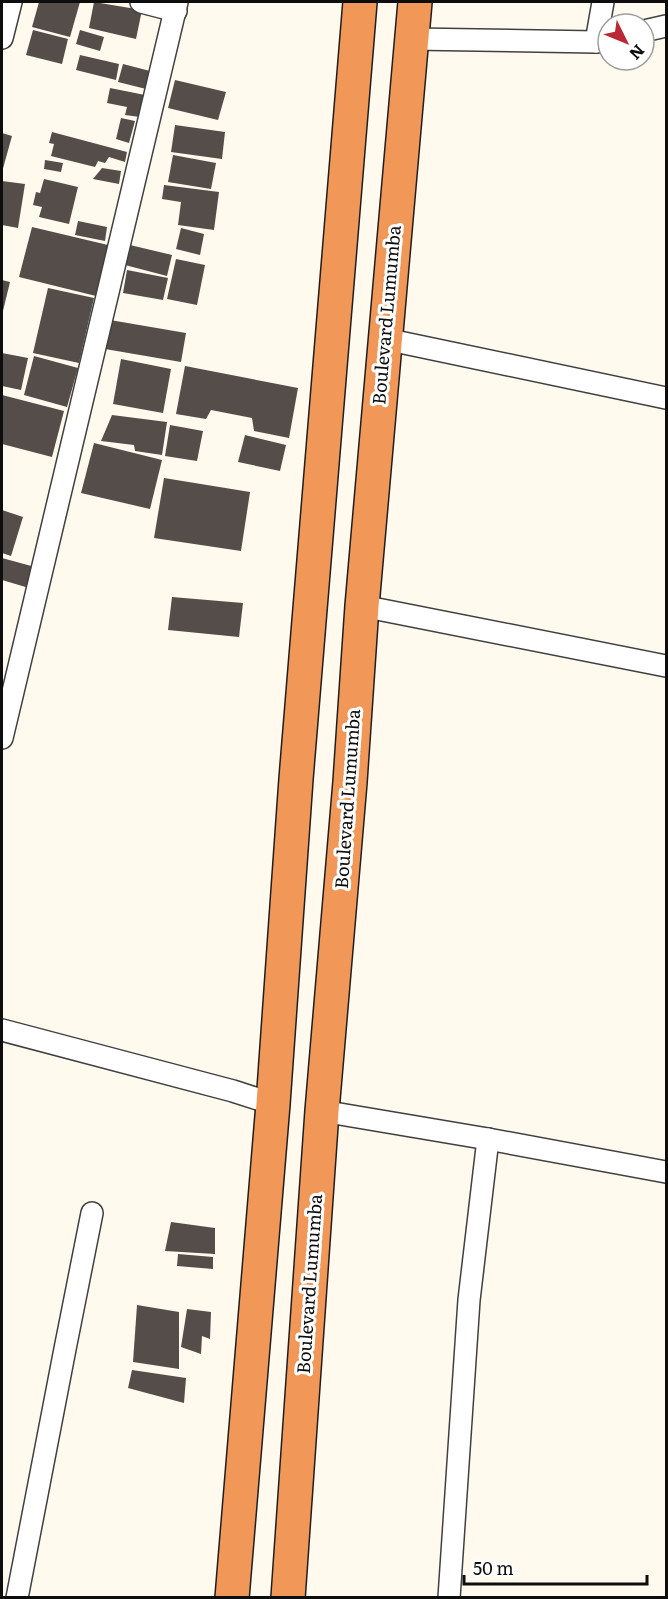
<svg xmlns="http://www.w3.org/2000/svg" width="668" height="1599" font-family="Literata,serif">
<rect width="100%" height="100%" fill="#fffaed"/>
<g fill="#554d49">
<polygon points="39,2 80,2 70,37 32,27"/>
<polygon points="94,2 142,10 136,39 89,28"/>
<polygon points="33,30 68,39 62,64 26,55"/>
<polygon points="80,30 104,37 100,51 76,44"/>
<polygon points="80,55 119,64 116,80 76,70"/>
<polygon points="123,64 150,71 146,89 118,82"/>
<polygon points="175,80 226,92 218,120 168,108"/>
<polygon points="110,88 145,95 140,117 125,115 127,107 107,103"/>
<polygon points="121,118 135,121 129,143 116,139"/>
<polygon points="175,125 225,132 222,159 171,152"/>
<polygon points="52,132 127,152 125,162 109,157 105,163 98,161 95,167 51,156 54,144 49,143"/>
<polygon points="2,133 12,136 2,172"/>
<polygon points="173,155 216,163 211,189 168,182"/>
<polygon points="45,160 63,163 61,172 44,169"/>
<polygon points="102,168 121,171 119,184 93,179"/>
<polygon points="44,179 78,187 69,224 39,217 42,207 33,205 36,192 40,193"/>
<polygon points="2,181 25,184 18,228 2,225"/>
<polygon points="164,185 219,192 214,230 178,225 181,202 162,199"/>
<polygon points="78,221 107,227 105,241 75,235"/>
<polygon points="32,227 108,245 96,296 19,277"/>
<polygon points="181,228 204,234 200,255 176,249"/>
<polygon points="130,245 172,255 167,276 125,265"/>
<polygon points="176,259 205,265 197,305 167,299"/>
<polygon points="127,270 168,278 163,300 123,293"/>
<polygon points="2,280 10,282 2,315"/>
<polygon points="48,288 94,298 79,363 33,353"/>
<polygon points="110,320 186,333 181,362 105,349"/>
<polygon points="2,353 28,358 21,390 2,386"/>
<polygon points="34,356 78,368 67,407 24,395"/>
<polygon points="121,359 171,369 163,413 113,404"/>
<polygon points="185,366 298,388 289,438 254,431 252,418 211,410 206,419 176,414"/>
<polygon points="2,395 64,411 52,457 2,444"/>
<polygon points="112,415 167,422 162,455 135,451 134,445 101,441"/>
<polygon points="170,425 203,431 197,461 165,456"/>
<polygon points="245,435 286,445 280,471 238,462"/>
<polygon points="94,443 162,460 150,509 81,493"/>
<polygon points="164,478 250,492 241,551 154,538"/>
<polygon points="2,510 23,517 11,556 2,553"/>
<polygon points="2,558 35,567 29,588 2,580"/>
<polygon points="172,597 243,603 239,637 168,630"/>
<polygon points="171,1222 215,1228 215,1254 165,1251"/>
<polygon points="178,1254 213,1257 213,1269 177,1266"/>
<polygon points="137,1305 179,1312 179,1369 133,1362"/>
<polygon points="187,1309 211,1312 210,1339 202,1336 201,1354 181,1347"/>
<polygon points="132,1370 186,1378 184,1403 128,1388"/>
</g>
<g fill="none" stroke-linecap="round" stroke-linejoin="round">
<g stroke="#404040" stroke-width="24">
<g id="street">
<polyline points="141,2 176,11"/>
<polyline points="644,31 666,26"/>
<polyline points="2,38 11,2"/>
<polyline points="412,39 596,42 608,39"/>
<polyline points="596,42 603,2"/>
<polyline points="385,339 666,398"/>
<polyline points="362,606 666,666"/>
<polyline points="2,738 177,2"/>
<polyline points="2,1030 233,1091 273,1104"/>
<polyline points="322,1111 488,1139 666,1172"/>
<polyline points="17,1598 65,1349 92,1213"/>
<polyline points="449,1598 469,1300 488,1139"/>
</g>
</g>
<g stroke="#1e1e1e" stroke-width="36">
<g id="highway">
<polyline points="232,1598 273,1104 296,779 360,2"/>
<polyline points="288,1598 322,1111 350,782 362,606 415,2"/>
</g>
</g>
<use href="#street" stroke="#fff" stroke-width="21"/>
<use href="#highway" stroke="#f19858" stroke-width="33"/>
</g>
<g text-anchor="middle" stroke-width="6" stroke-linejoin="round" paint-order="stroke">
<g font-size="18" fill="#0d0d0d" stroke="#fff">
<text transform="translate(387 315) rotate(-85)" y="6">Boulevard Lumumba</text>
<text transform="translate(348 799) rotate(-86)" y="6">Boulevard Lumumba</text>
<text transform="translate(310 1284) rotate(-86)" y="6">Boulevard Lumumba</text>
</g>
</g>
<rect width="668" height="1599" fill="none" stroke="#0d0d0d" stroke-width="6"/>
<g transform="translate(626 42) rotate(133)"><circle r="28" fill="#ffffff" stroke="#9e9e9e" stroke-width="1.5"/>
<path d="M0-4.5L10 22L0 15L-10 22Z" fill="#b92834"/>
<text y="-9" font-size="16" font-weight="bold" text-anchor="middle" fill="#0d0d0d">N</text>
</g>
<path d="M464 1575v9h183v-9" fill="none" stroke="#0d0d0d" stroke-width="3"/>
<text x="473" y="1575" font-size="18" fill="#0d0d0d" stroke="#ffffff" stroke-width="4.5" paint-order="stroke">50 m</text>
</svg>
